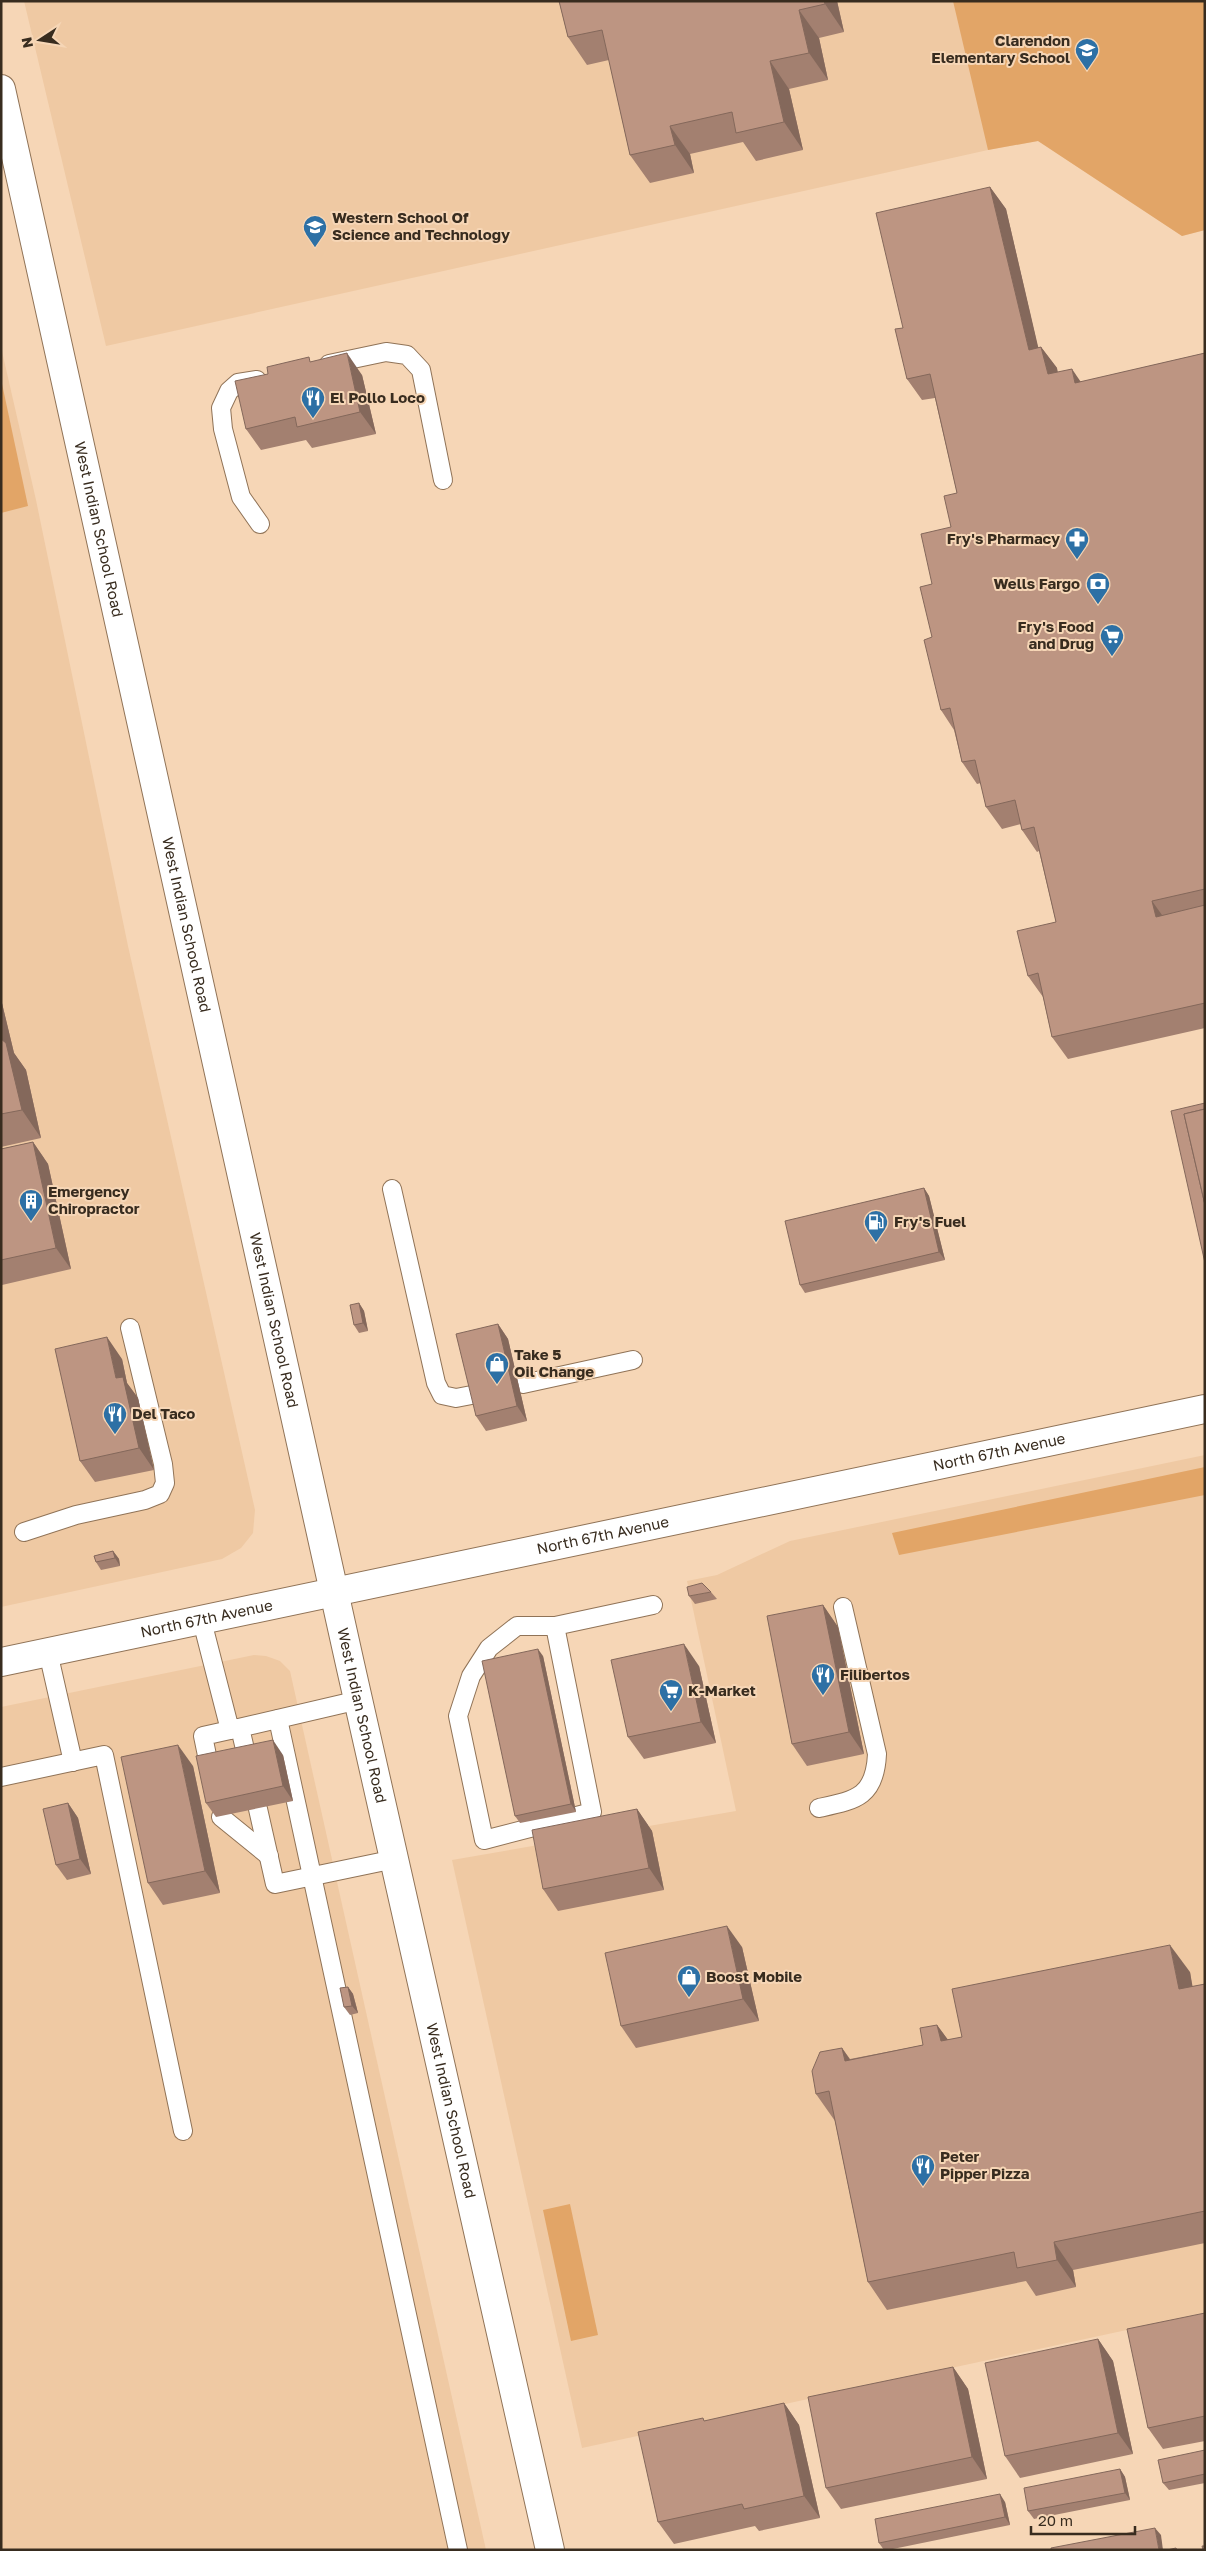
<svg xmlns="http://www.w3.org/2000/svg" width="1206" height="2551" font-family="'Golos Text',sans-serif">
<rect width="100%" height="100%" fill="#f6d6b6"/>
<g fill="#efc9a3">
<polygon points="24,1 1205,1 1205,230 1182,236 1038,141 988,150 106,346"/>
<polygon points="1,347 36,500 128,946 255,1510 253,1533 241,1548 222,1559 1,1607"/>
<polygon points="1205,1455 1205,2313 582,2448 452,1860 736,1811 687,1581 717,1575 790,1541"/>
<polygon points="254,1655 266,1656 280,1661 290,1671 486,2550 1,2550 1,1707"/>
</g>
<g fill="#e2a567">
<polygon points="953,1 1205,1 1205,230 1182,236 1038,141 988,150"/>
<polygon points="1,379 28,506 1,513"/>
<polygon points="1205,1467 1205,1495 899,1555 892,1533"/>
<polygon points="570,2204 598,2335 571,2341 543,2210"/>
</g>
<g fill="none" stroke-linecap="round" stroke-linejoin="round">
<g stroke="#907357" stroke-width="20">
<g id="lane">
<polyline points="329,364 386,352 407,355 421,370 443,480"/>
<polyline points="257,380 238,383 229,391 221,408 223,429 241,497 260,524"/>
<polyline points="392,1189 436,1383 442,1395 456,1398 482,1393"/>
<polyline points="523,1384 633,1360"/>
<polyline points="24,1532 76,1515 145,1500 160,1494 165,1483 163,1464 130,1328"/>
<polyline points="202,1621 230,1730 359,1700"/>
<polyline points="555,1626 592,1812 484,1840 458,1716 471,1676 489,1648 517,1626 555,1626 653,1605"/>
<polyline points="48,1652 73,1762"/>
<polyline points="278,1719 458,2550"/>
<polyline points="240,1728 248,1762"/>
<polyline points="210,1770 203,1736 230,1730"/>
<polyline points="1,1777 104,1755 183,2131"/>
<path d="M819,1808c37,-8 56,-11 58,-54l-34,-147"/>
<polyline points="258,1809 275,1884 395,1859"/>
<polyline points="221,1817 269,1856"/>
</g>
</g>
<g stroke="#907357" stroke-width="30">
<g id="secondary">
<path id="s1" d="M1,89l349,1575 200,886"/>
<path id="s2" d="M1,1662l1204,-253"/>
</g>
</g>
<use href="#lane" stroke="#fff" stroke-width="18"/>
<use href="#secondary" stroke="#fff" stroke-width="28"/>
</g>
<g fill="#a38070">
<polygon points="559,1 837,1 844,32 819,38 828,80 789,89 803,150 756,161 743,142 690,154 694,173 650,183 630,155 609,60 587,65 568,37"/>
<polygon points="990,187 1006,209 1038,348 1041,347 1057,368 1057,372 1081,382 1205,353 1205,1028 1068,1059 1052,1037 1043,997 1028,976 1056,922 1039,851 1037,852 1022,830 1021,824 1002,829 986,807 981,783 977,784 962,762 954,730 941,710 932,637 932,584 951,527 957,493 935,398 922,400 907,379 903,328"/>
<polygon points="312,362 362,375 376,434 312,448 306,440 261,450 246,429 268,374"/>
<polygon points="1,999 14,1053 26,1070 41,1138 1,1147"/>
<polygon points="33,1142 48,1164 71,1269 2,1285 1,1149"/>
<polygon points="924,1188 929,1196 945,1260 805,1293 800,1285"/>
<polygon points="359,1303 364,1311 368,1331 359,1333 354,1325"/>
<polygon points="498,1324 508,1339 527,1421 486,1431 476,1416"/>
<polygon points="122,1359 127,1383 138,1398 154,1470 95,1482 80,1461"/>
<polygon points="113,1551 119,1559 120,1566 101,1570 96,1562 94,1556"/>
<polygon points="711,1592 717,1599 695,1604 689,1596"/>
<polygon points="823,1605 838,1627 864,1754 807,1766 792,1744"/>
<polygon points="543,1656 576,1812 520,1823 515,1816"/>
<polygon points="699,1666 716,1743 644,1759 628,1737"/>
<polygon points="283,1755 293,1801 216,1817 206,1803"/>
<polygon points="193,1766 220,1893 163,1905 148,1883"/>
<polygon points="68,1803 78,1818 91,1874 67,1880 56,1865"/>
<polygon points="637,1809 652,1831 664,1890 558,1911 543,1889"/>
<polygon points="742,1947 759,2021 636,2048 621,2026"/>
<polygon points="1190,1972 1192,1987 1205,1984 1205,2243 1073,2270 1076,2287 1036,2296 1026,2281 887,2310 868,2282 835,2121 816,2094 842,2048 850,2059 923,2045 937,2025 948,2040 962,2037"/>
<polygon points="348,1987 353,1994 358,2013 350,2015 344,2007"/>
<polygon points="1205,2313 1205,2441 1163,2449 1148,2428"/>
<polygon points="1098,2339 1113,2361 1133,2454 1020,2478 1005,2456"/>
<polygon points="953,2367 968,2389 987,2479 841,2509 826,2488"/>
<polygon points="784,2403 799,2425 820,2518 759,2531 755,2526 674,2544 658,2522 705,2421"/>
<polygon points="1205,2450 1205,2483 1169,2490 1163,2483"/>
<polygon points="1120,2469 1125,2477 1130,2500 1034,2519 1028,2511"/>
<polygon points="1005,2502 1010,2525 888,2550 884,2550 879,2543"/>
</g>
<g fill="#84685b">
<polygon points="824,1 837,1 844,32 825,4"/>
<polygon points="799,10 819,38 828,80 809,53"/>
<polygon points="770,61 789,89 803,150 784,122"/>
<polygon points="670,126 690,154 694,173 675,145"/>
<polygon points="990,187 1006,209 1044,372 1029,350"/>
<polygon points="1041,347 1057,368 1063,396 1048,374"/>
<polygon points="347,353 362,375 376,434 360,412"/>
<polygon points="1072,369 1087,391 1075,383"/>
<polygon points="1152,901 1167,922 1156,917"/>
<polygon points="1,999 14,1053 26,1070 41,1138 22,1110 1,1043"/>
<polygon points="33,1142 48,1164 71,1269 56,1248"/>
<polygon points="924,1188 929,1196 945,1260 939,1252"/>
<polygon points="359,1303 364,1311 368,1331 363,1323"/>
<polygon points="498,1324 508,1339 527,1421 517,1406"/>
<polygon points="107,1337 122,1359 127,1383 138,1398 154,1470 139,1448 116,1378"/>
<polygon points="113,1551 119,1559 120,1566 115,1558"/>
<polygon points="823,1605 838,1627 864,1754 849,1732"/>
<polygon points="684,1644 699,1666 716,1743 701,1722"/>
<polygon points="538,1649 543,1656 576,1812 571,1804"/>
<polygon points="273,1740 283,1755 293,1801 283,1786"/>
<polygon points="178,1745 193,1766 220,1893 205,1871"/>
<polygon points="68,1803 78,1818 91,1874 80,1859"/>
<polygon points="637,1809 652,1831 664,1890 649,1868"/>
<polygon points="727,1926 742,1947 759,2021 743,1999"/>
<polygon points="1170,1945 1190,1972 1198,2017 1179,1989"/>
<polygon points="348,1987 353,1994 358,2013 352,2006"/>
<polygon points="937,2025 957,2052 941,2041"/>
<polygon points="842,2048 861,2076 845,2061"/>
<polygon points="1054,2242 1073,2270 1076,2287 1057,2260"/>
<polygon points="1098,2339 1113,2361 1133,2454 1118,2433"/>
<polygon points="953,2367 968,2389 987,2479 972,2457"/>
<polygon points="784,2403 799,2425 820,2518 804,2496"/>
<polygon points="1120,2469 1125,2477 1130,2500 1125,2493"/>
<polygon points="1000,2494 1005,2502 1010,2525 1005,2517"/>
<polygon points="1155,2528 1161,2535 1163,2550 1159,2550"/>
</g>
<g fill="#bd9582" stroke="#84685b">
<polygon points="559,1 824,1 825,4 799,10 809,53 770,61 784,122 736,133 732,112 670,126 675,145 630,155 602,30 568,37"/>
<polygon points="990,187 1029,350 1041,347 1048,374 1072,369 1075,383 1205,353 1205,889 1152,901 1156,917 1205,905 1205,1003 1052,1037 1038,973 1028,976 1017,931 1056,922 1034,827 1022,830 1015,800 986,807 975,760 962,762 950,708 941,710 924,640 932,637 920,587 932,584 921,534 951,527 944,496 957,493 930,374 907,379 895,329 903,328 876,213"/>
<polygon points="347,353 360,412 297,427 295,417 246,429 235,381 268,374 267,367 309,357 310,362"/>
<polygon points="1,1039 6,1043 22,1110 1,1114"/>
<polygon points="1205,1103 1205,1109 1184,1114 1205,1205 1205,1263 1171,1111"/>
<polygon points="1205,1109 1205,1205 1184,1114"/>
<polygon points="33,1142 56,1248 1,1260 1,1149"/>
<polygon points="924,1188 939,1252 800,1285 785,1221"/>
<polygon points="359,1303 363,1323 354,1325 350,1305"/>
<polygon points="498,1324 517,1406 476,1416 456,1334"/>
<polygon points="107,1337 116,1378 123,1377 139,1448 80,1461 55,1349"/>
<polygon points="113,1551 115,1558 96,1562 94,1556"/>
<polygon points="702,1583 711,1592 689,1596 687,1587"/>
<polygon points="823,1605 849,1732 792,1744 767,1616"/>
<polygon points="684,1644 701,1722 628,1737 611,1660"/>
<polygon points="538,1649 571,1804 515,1816 482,1661"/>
<polygon points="273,1740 283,1786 206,1803 196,1756"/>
<polygon points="178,1745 205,1871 148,1883 121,1757"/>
<polygon points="68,1803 80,1859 56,1865 43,1809"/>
<polygon points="637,1809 649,1868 543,1889 532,1830"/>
<polygon points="727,1926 743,1999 621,2026 605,1953"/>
<polygon points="1170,1945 1179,1989 1205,1984 1205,2211 1054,2242 1057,2260 1017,2268 1014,2252 868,2282 829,2091 816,2094 812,2071 820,2052 842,2048 845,2061 923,2045 920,2028 937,2025 941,2041 962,2037 952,1989"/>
<polygon points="348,1987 352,2006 344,2007 340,1988"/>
<polygon points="1205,2313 1205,2416 1148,2428 1127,2329"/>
<polygon points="1098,2339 1118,2433 1005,2456 985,2363"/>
<polygon points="953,2367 972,2457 826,2488 808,2397"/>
<polygon points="784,2403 804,2496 744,2509 742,2504 658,2522 638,2432 703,2418 704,2421"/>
<polygon points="1205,2450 1205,2474 1163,2483 1158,2460"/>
<polygon points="1120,2469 1125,2493 1028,2511 1024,2488"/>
<polygon points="1000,2494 1005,2517 879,2543 875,2519"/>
<polygon points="1155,2528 1159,2550 1051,2550 1051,2548"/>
<polygon points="1202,2546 1205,2546 1205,2550 1203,2550"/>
<polygon points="1176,2548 1177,2550 1167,2550"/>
</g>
<defs>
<g id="school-pin" transform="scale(1.25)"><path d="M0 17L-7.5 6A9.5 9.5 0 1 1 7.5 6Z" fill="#2d70a5" stroke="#f6d6b6"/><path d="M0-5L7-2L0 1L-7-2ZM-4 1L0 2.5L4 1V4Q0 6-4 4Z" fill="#fff"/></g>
<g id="university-pin" transform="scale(1.25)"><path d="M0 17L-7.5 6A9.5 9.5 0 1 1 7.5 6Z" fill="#2d70a5" stroke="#f6d6b6"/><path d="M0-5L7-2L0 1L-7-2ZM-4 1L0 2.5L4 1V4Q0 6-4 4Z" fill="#fff"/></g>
<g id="restaurant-pin" transform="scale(1.25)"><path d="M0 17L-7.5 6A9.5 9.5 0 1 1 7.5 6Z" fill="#2d70a5" stroke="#f6d6b6"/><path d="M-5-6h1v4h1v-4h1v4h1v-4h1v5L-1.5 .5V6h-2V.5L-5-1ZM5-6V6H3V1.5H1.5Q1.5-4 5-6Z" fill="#fff"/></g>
<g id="pharmacy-pin" transform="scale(1.25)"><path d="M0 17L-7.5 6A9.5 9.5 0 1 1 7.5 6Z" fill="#2d70a5" stroke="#f6d6b6"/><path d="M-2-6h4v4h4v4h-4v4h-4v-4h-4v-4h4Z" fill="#fff"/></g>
<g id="bank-pin" transform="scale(1.25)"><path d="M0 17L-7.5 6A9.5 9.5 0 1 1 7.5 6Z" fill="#2d70a5" stroke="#f6d6b6"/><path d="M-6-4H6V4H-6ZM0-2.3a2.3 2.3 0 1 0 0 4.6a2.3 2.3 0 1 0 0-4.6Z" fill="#fff"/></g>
<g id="supermarket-pin" transform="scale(1.25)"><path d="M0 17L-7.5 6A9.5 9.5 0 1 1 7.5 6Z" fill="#2d70a5" stroke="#f6d6b6"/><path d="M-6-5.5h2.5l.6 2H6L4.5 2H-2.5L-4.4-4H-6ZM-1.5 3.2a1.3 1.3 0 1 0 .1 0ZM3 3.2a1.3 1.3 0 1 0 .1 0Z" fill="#fff"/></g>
<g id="building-pin" transform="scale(1.25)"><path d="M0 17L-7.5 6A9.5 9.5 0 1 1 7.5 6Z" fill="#2d70a5" stroke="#f6d6b6"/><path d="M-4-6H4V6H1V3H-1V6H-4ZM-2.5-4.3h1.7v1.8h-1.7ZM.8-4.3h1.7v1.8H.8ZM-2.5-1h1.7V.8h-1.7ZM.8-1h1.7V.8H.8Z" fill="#fff"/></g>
<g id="fuel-pin" transform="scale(1.25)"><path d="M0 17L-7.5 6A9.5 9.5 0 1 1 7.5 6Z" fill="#2d70a5" stroke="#f6d6b6"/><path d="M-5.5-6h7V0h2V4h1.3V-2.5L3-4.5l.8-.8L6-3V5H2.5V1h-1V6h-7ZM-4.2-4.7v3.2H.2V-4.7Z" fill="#fff"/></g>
<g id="shop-pin" transform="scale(1.25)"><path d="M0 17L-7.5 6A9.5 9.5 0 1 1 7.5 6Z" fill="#2d70a5" stroke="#f6d6b6"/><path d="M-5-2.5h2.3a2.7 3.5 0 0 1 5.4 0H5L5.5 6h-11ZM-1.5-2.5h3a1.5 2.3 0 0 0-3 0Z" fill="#fff"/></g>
</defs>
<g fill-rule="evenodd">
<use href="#school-pin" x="1087" y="50"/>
<use href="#university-pin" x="315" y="227"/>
<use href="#restaurant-pin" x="313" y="398"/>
<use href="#pharmacy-pin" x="1077" y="539"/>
<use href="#bank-pin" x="1098" y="584"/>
<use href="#supermarket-pin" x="1112" y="636"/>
<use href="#building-pin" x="31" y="1201"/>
<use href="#fuel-pin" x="876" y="1222"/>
<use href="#shop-pin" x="497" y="1364"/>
<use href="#restaurant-pin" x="115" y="1414"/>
<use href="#restaurant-pin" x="823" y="1675"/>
<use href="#supermarket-pin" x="671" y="1691"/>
<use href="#shop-pin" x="689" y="1977"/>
<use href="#restaurant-pin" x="923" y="2166"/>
</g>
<g text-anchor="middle" stroke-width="4" stroke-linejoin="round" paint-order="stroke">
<g font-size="15" font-weight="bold" fill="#382c1f" stroke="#f6d6b6" text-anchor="start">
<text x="1070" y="46" text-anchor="end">Clarendon<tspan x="1070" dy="17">Elementary School</tspan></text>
<text x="332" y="223">Western School Of<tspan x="332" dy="17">Science and Technology</tspan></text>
<text x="330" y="403">El Pollo Loco</text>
<text x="1060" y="544" text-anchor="end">Fry's Pharmacy</text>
<text x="1080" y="589" text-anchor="end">Wells Fargo</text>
<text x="1094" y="632" text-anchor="end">Fry's Food<tspan x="1094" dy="17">and Drug</tspan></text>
<text x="48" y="1197">Emergency<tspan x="48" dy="17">Chiropractor</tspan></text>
<text x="894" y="1227">Fry's Fuel</text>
<text x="514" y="1360">Take 5<tspan x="514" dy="17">Oil Change</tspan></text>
<text x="132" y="1419">Del Taco</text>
<text x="840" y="1680">Filibertos</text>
<text x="688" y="1696">K-Market</text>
<text x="706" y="1982">Boost Mobile</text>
<text x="940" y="2162">Peter<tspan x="940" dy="17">Pipper Pizza</tspan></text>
</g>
<g font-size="15" fill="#382c1f" stroke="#f6d6b6">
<text dy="5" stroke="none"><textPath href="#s1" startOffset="451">West Indian School Road</textPath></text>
<text dy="5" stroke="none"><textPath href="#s1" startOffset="856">West Indian School Road</textPath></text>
<text dy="5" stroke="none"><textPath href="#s1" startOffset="1261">West Indian School Road</textPath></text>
<text dy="5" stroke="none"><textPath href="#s2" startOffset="1020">North 67th Avenue</textPath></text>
<text dy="5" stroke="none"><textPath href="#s2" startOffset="615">North 67th Avenue</textPath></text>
<text dy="5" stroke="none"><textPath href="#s2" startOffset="210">North 67th Avenue</textPath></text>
<text dy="5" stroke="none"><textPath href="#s1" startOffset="1666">West Indian School Road</textPath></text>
<text dy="5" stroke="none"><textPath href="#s1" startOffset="2071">West Indian School Road</textPath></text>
</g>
</g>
<rect width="1206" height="2551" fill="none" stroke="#382c1f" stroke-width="5"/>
<g transform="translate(40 40) rotate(258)" stroke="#f6d6b6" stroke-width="4" paint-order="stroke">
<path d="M0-4L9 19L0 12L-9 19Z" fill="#382c1f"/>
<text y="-8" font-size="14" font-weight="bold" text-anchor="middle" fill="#382c1f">N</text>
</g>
<path d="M1031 2526v8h104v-8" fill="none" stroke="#382c1f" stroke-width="2.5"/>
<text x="1038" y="2526" font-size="15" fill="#382c1f" stroke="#f6d6b6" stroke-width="4" paint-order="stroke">20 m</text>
</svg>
